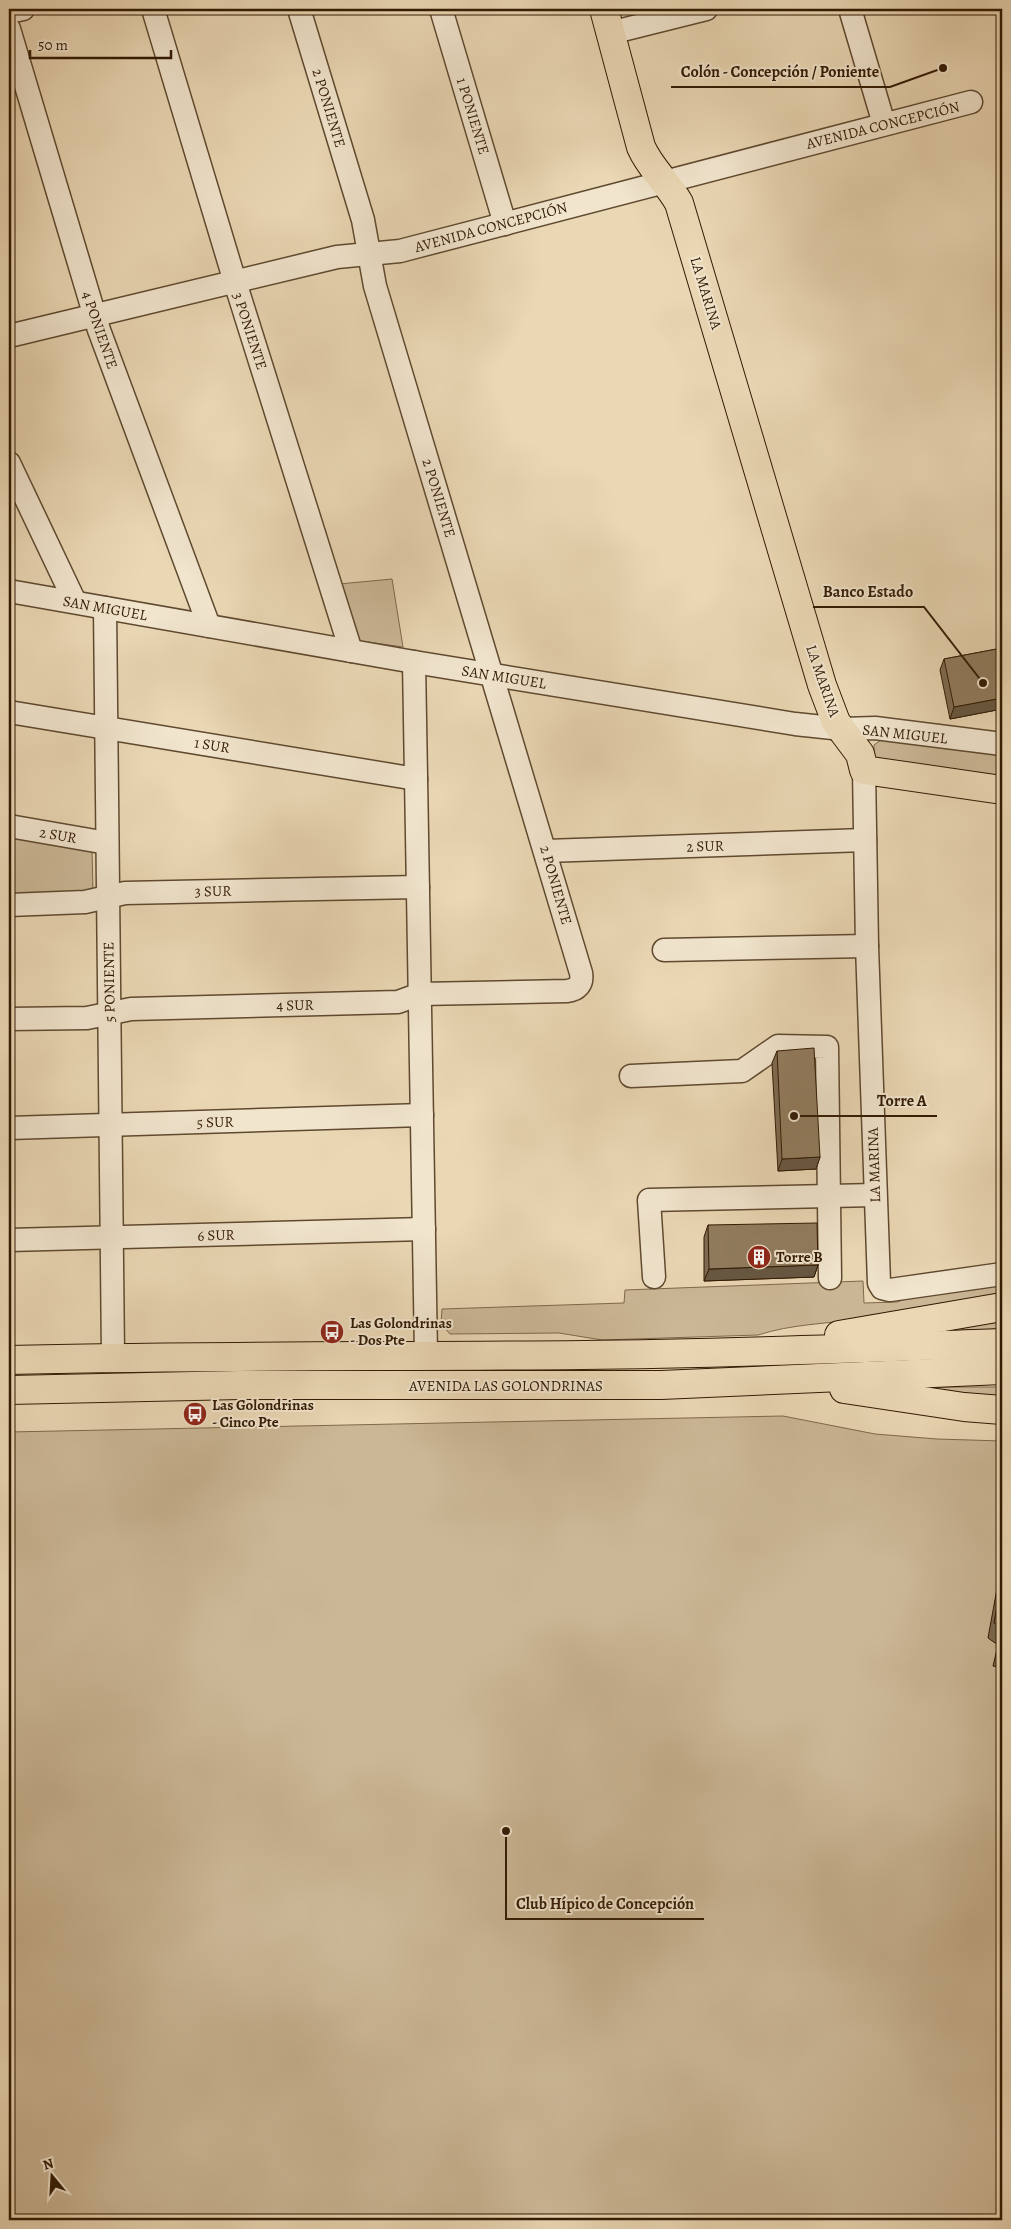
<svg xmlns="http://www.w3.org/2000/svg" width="1011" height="2229" font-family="Alegreya,serif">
<rect width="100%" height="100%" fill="#ead7b4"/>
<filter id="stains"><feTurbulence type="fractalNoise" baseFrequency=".004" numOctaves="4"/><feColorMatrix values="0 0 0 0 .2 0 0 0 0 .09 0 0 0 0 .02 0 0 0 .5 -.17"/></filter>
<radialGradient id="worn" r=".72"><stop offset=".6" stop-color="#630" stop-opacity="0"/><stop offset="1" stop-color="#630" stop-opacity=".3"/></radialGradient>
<g fill="#cbb796" stroke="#7e684c">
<polygon points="392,579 403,647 360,641 339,584"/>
<polygon points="891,739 1002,754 1002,780 874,758 874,745 881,740"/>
<polygon points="9,836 92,851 93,891 9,894"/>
<path d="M863,1281l1,22 33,-1 14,-5 91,-15v13c-47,8 -95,16 -143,24 -34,5 -67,5 -101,16l-156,5 -43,-7 -109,1 -9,-10 1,-15 182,-6 1,-13z"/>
<polygon points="1002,1318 1002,1329 921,1332"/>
<polygon points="923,1387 1002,1387 1002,1399"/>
<polygon points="783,1416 875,1434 937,1439 1002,1441 1002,2220 9,2220 9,1432"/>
</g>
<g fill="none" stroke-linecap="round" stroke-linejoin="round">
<g stroke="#5f492f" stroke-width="25">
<g id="minor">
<polyline points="153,9 235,282 351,651"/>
<polyline points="441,9 505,224"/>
<polyline points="850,9 884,124"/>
<polyline points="9,12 23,9"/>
<polyline points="9,29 99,330 209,626"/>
<polyline points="610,33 706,9"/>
<polyline points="9,336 337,257 400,251 971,102"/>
<polyline points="9,463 75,602"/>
<polyline points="9,591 414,662 795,724 842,729 875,728 1002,744"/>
<polyline points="105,608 113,1357"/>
<polyline points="414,662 426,1354"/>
<polyline points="9,712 416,779"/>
<polyline points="864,770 867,946 879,1283 882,1288 890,1290 1002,1274"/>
<polyline points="9,826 107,843"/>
<polyline points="546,851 865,840"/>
<polyline points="9,905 85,902 125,893 418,887"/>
<polyline points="664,950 867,946"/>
<path d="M9,1019l78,-1 44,-9 267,-7 22,-8 147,-3c10,-1 16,-7 14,-18l-206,-687 -12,-66 -64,-211"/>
<polyline points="631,1076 742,1071 778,1046 827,1047 830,1278"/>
<polyline points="9,1128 422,1115"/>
<polyline points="9,1240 424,1229"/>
<polyline points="654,1277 649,1200 875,1195"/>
</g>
</g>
<g stroke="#311a03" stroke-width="30">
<g id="major">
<path d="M604,9l37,138c9,21 27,36 38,56l143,482 14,37 24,32 4,16 138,20"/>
<polyline points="839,1335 1002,1307"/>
<path d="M9,1360c191,-5 383,-3 574,-5 140,-1 280,-7 419,-12"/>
<polyline points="844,1389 964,1407 1002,1410"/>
<polyline points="9,1390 240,1385 661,1385 1002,1370"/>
</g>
</g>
<use href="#minor" stroke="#f1e5ce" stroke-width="22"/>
<use href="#major" stroke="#ead7b4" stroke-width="28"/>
</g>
<g fill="#7d6b52" stroke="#311a03">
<polygon points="1002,648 1002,709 950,719 940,670 944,659"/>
<polygon points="777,1051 820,1157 816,1169 778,1171 772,1063"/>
<polygon points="708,1225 818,1265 814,1277 704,1281 704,1237"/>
<polygon points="1002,1561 1002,1668 993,1666 998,1645 988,1638"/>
</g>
<g fill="#665742" stroke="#311a03">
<polygon points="1002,698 1002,709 950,719 954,707"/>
<polygon points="820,1157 816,1169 778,1171 782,1159"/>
<polygon points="818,1265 814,1277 704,1281 709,1269"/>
</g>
<g fill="#917c5f" stroke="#311a03">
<polygon points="1002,648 1002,698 954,707 944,659"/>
<polygon points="814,1048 820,1157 782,1159 777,1051"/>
<polygon points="817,1223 818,1265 709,1269 708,1225"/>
<polygon points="1002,1576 1002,1628 994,1623"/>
<polygon points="1002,1635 1002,1652 999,1651"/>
</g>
<defs>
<g id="building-disc" transform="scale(1.25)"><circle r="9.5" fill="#8f2418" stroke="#f1e5ce"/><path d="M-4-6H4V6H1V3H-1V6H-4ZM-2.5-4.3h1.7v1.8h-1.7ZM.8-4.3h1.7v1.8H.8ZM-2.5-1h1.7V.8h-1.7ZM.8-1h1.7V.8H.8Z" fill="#fff"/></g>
<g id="bus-disc" transform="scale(1.25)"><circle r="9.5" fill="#8f2418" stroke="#f1e5ce"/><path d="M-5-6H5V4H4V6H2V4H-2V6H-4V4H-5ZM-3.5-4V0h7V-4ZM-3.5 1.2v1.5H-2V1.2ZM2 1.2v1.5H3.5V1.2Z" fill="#fff"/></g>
</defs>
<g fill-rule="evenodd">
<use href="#building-disc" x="759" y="1257"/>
<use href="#bus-disc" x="332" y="1332"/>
<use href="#bus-disc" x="195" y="1414"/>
</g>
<g text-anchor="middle" stroke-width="4" stroke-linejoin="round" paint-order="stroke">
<g font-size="15" fill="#311a03" stroke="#f1e5ce">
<text transform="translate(329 108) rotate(73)" y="5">2 PONIENTE</text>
<text transform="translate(473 116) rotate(73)" y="5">1 PONIENTE</text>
<text transform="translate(883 125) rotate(-14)" y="5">AVENIDA CONCEPCIÓN</text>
<text transform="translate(491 227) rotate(-15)" y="5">AVENIDA CONCEPCIÓN</text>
<text transform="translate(706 293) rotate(73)" y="5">LA MARINA</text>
<text transform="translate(100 330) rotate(71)" y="5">4 PONIENTE</text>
<text transform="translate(250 331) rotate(72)" y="5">3 PONIENTE</text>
<text transform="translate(439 498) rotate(73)" y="5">2 PONIENTE</text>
<text transform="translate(105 608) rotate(10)" y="5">SAN MIGUEL</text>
<text transform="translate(504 677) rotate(9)" y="5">SAN MIGUEL</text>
<text transform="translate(823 681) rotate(71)" y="5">LA MARINA</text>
<text transform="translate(905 734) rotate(6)" y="5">SAN MIGUEL</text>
<text transform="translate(212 745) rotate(9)" y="5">1 SUR</text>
<text transform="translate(58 835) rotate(10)" y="5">2 SUR</text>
<text transform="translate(705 846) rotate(-2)" y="5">2 SUR</text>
<text transform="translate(556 885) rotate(74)" y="5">2 PONIENTE</text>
<text transform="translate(213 891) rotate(-1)" y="5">3 SUR</text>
<text transform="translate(109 982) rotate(-91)" y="5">5 PONIENTE</text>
<text transform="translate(295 1005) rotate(-1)" y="5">4 SUR</text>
<text transform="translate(215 1122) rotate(-2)" y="5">5 SUR</text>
<text transform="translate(874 1165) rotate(-92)" y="5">LA MARINA</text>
<text transform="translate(216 1235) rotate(-2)" y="5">6 SUR</text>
<text x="506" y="1391">AVENIDA LAS GOLONDRINAS</text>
</g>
<g font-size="15" font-weight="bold" fill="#311a03" stroke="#f1e5ce" text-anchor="start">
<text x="776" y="1262">Torre B</text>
<text x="350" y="1328">Las Golondrinas<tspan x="350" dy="17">- Dos Pte</tspan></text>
<text x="212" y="1410">Las Golondrinas<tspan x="212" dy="17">- Cinco Pte</tspan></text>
</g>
</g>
<path fill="none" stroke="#311a03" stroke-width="2" d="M943 68L890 87H671M983 683L924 607H813M794 1116L867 1116H937M506 1831L506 1919H704"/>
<g fill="#311a03" stroke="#f1e5ce" stroke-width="2">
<circle cx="943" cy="68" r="5"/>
<circle cx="983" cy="683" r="5"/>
<circle cx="794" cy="1116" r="5"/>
<circle cx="506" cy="1831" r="5"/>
</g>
<g font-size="16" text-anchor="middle" font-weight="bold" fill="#311a03" stroke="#f1e5ce" stroke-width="4" stroke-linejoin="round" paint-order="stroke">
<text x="780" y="77">Colón - Concepción / Poniente</text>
<text x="868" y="597">Banco Estado</text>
<text x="902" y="1106">Torre A</text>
<text x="605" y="1909">Club Hípico de Concepción</text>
</g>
<rect width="1011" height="2229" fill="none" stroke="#ead7b4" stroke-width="30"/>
<rect x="10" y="10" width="991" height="2209" fill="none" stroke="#311a03" stroke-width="2.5"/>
<rect x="15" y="15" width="981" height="2199" fill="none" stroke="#311a03"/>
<g transform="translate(52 2176) rotate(342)" stroke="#f1e5ce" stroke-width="4" paint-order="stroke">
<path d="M0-4L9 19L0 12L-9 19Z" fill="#311a03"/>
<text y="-8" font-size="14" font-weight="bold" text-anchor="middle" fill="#311a03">N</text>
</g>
<path d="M30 50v8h141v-8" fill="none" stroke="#311a03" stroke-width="2.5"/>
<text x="38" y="50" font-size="15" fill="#311a03" stroke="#f1e5ce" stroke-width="4" paint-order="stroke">50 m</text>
<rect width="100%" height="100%" filter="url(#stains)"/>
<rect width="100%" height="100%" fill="url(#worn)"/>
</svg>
